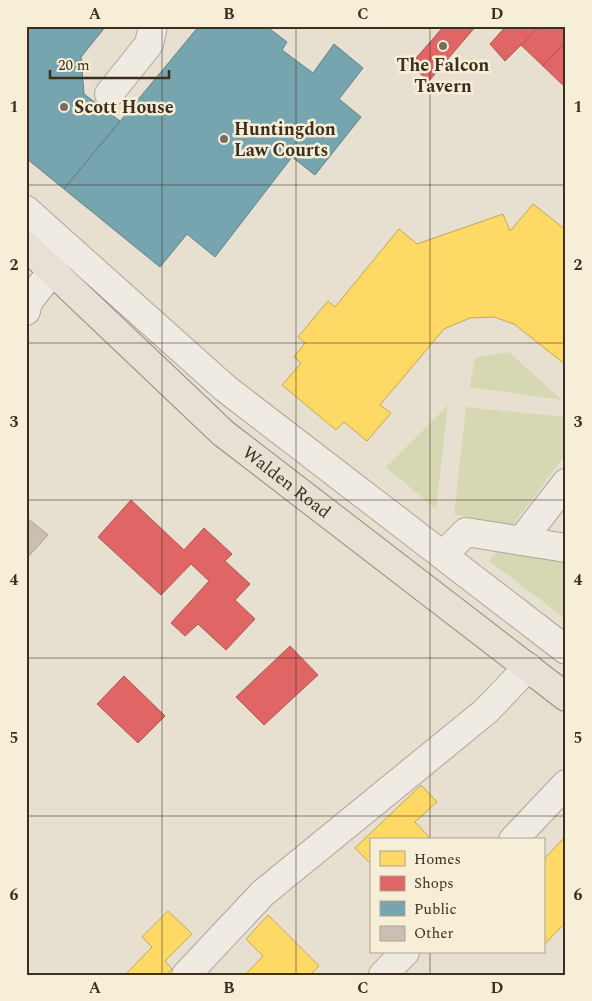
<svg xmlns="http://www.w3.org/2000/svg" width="592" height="1001" font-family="Spectral,serif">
<rect width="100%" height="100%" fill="#e7e0d1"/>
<g fill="#d6d7b3">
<polygon points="509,352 562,400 470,387 475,358"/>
<polygon points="448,405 436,509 386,467"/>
<polygon points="466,407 566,417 566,454 512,526 454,514"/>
<polygon points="501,546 566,560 566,619 489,561"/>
</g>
<g fill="#ffd966" stroke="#c5a651">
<polygon points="533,204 566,230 566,365 514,324 494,317 470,318 444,329 380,405 391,413 367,441 344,422 336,430 282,385 301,363 294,357 305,343 298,337 328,301 335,307 399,229 417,244 503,214 510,231"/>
<polygon points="421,785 437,802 415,822 432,840 371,840 371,864 355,848"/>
<polygon points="563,839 566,842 566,922 543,946 543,860"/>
<polygon points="168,911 192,934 165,961 172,969 166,975 125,975 152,947 142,937"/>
<polygon points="268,915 319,966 310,975 245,975 263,956 246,939"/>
</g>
<g fill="#e06666" stroke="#af5551">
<polygon points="444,26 476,26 429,81 410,65"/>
<polygon points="506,26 540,26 505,61 490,44"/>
<polygon points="540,26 566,26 566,41 543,66 521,45"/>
<polygon points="566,41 566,88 543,66"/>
<polygon points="131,500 184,550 204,528 232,554 225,561 250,584 235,600 255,619 226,650 198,624 185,636 171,623 209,581 191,564 161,595 98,537"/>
<polygon points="290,646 318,675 264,725 236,697"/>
<polygon points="124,676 165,716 138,743 97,704"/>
</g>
<g fill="#76a5af" stroke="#658184">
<polygon points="26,26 106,26 81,57 84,94 120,121 64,189 26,158"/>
<polygon points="199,26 266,26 287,42 282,50 313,73 334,44 363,68 339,99 361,117 315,175 292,157 215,257 187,234 160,267 64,189"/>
</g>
<polygon fill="#cbbfb2" stroke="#a89c90" points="26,517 48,535 26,559"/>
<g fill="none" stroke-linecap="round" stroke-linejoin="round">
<g stroke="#ada599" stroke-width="30">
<g id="minor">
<polyline points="109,94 149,44 153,26"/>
<polyline points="26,210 225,388 566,650"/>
<polyline points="26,311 28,302 53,270"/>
<polyline points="521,541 566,483"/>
<polyline points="453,545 466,532 566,548"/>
<polyline points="513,840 566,784"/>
<polyline points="186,975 263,893 486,711 528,667"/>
<polyline points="383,975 405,952"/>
</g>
</g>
<g stroke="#928b80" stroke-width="30">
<g id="major">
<path id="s1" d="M26,246l197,187 343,264"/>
</g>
</g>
<use href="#minor" stroke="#efebe3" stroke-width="28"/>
<use href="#major" stroke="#e6e1d4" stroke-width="28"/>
</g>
<path fill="none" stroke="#3d2e20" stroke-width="1" stroke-opacity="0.55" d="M162,26v949M296,26v949M430,26v814M26,185h540M26,343h540M26,500h540M26,658h540M26,816h540M430,952v23"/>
<g fill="#786c5e" stroke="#f7eed8" stroke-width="2">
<circle cx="443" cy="46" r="5"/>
<circle cx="64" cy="107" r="5"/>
<circle cx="224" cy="139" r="5"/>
</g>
<g text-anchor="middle" stroke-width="5" stroke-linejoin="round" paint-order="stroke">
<g font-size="18" font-weight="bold" fill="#3d2e20" stroke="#f7eed8" text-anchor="start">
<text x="443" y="71" text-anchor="middle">The Falcon<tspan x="443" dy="21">Tavern</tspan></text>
<text x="74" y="113">Scott House</text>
<text x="234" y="135">Huntingdon<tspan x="234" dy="21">Law Courts</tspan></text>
</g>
<g font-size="18" fill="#3d2e20" stroke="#f7eed8">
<text dy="6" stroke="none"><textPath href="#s1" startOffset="352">Walden Road</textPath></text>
</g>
</g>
<rect width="592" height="1001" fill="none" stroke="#f7eed8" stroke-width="55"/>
<rect x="370" y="838" width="175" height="115" fill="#f7eed8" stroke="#ada18e"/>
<rect x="380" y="851" width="25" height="15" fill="#ffd966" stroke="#ada18e"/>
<text x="414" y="864" font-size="15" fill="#3d2e20">Homes</text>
<rect x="380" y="876" width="25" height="15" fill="#e06666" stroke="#ada18e"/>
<text x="414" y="888" font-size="15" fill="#3d2e20">Shops</text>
<rect x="380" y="901" width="25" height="15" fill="#76a5af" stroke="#ada18e"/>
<text x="414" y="914" font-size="15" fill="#3d2e20">Public</text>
<rect x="380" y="926" width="25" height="15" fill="#cbbfb2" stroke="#ada18e"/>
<text x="414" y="938" font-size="15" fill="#3d2e20">Other</text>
<path d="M50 70v8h119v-8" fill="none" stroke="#3d2e20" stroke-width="2.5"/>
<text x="58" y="70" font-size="15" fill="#3d2e20" stroke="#f7eed8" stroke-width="4" paint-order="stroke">20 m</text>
<rect x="28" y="28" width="536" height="946" fill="none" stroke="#3d2e20" stroke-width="2"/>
<g font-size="16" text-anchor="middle" font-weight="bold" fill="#3d2e20">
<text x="95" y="19">A</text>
<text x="229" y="19">B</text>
<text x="363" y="19">C</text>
<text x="497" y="19">D</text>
<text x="14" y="112">1</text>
<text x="578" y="112">1</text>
<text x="14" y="270">2</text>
<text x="578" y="270">2</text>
<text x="14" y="427">3</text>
<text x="578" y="427">3</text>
<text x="14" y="585">4</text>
<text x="578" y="585">4</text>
<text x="14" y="743">5</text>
<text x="578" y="743">5</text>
<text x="14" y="900">6</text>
<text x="578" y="900">6</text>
<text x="95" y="993">A</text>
<text x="229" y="993">B</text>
<text x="363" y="993">C</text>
<text x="497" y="993">D</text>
</g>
</svg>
